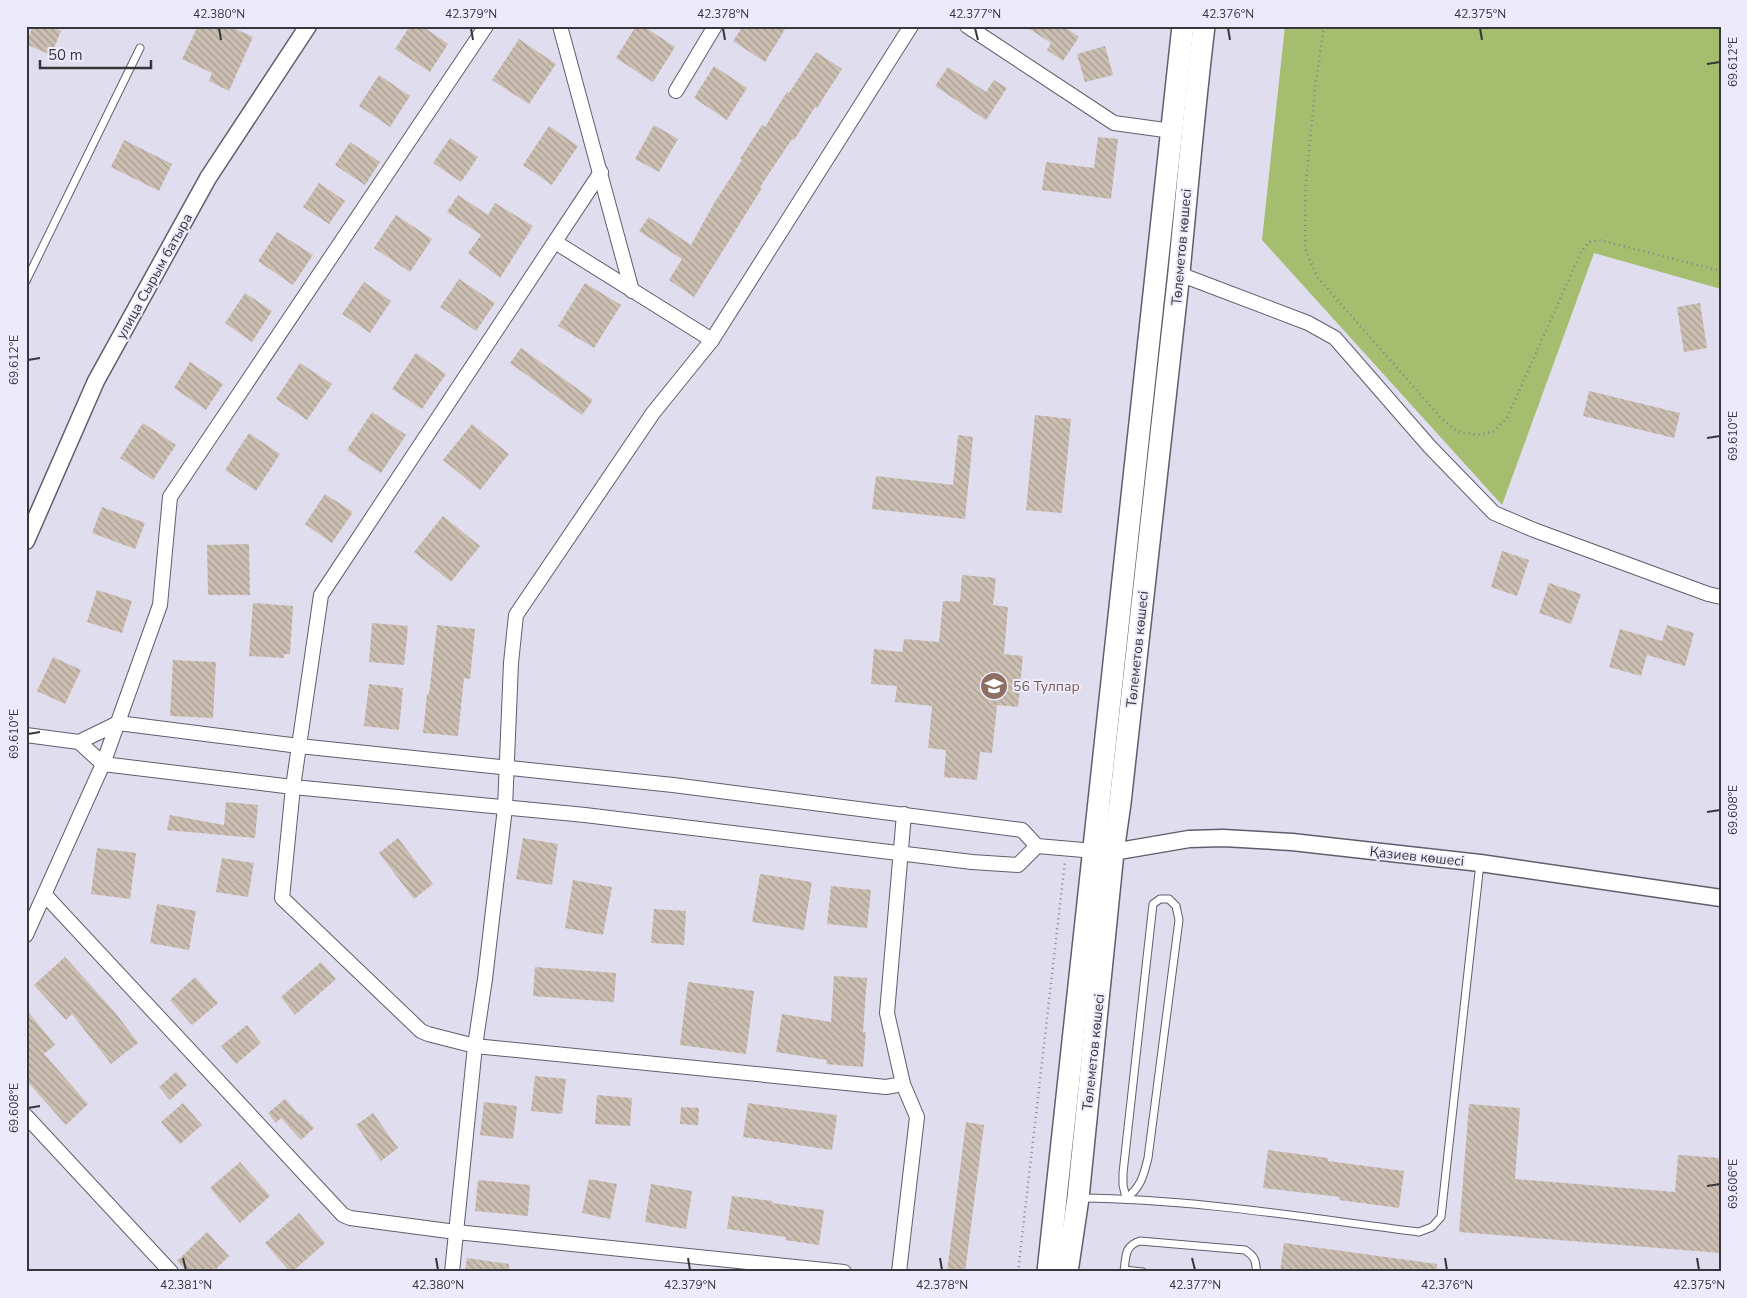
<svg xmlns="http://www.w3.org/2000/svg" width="1747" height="1298" font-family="'Nunito Sans',sans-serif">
<defs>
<pattern id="building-back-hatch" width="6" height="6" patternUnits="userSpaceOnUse" patternTransform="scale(1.25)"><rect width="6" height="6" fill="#ccbfb2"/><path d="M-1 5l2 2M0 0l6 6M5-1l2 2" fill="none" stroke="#a69c92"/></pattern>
</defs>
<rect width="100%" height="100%" fill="#e0ddee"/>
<polygon fill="#a4bd6f" points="1285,26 1721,26 1721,289 1594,253 1502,505 1262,240"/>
<g fill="url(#building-back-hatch)">
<polygon points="33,26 50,26 61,31 51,55 26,44"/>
<polygon points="198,26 229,26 253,37 229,91 209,81 212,73 182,59"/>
<polygon points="410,26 422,26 448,44 430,72 395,49"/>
<polygon points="636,26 643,26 675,47 653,82 616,58"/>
<polygon points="743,26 787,26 765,62 733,41"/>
<polygon points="1025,26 1063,26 1079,37 1063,61 1047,50 1051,43"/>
<polygon points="519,39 556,64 529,104 492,80"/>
<polygon points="1105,46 1113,75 1085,82 1077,54"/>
<polygon points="816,52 842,69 817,108 815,107 794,140 792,139 760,187 762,188 694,297 669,280 682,259 639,231 649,217 691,245 713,205 742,160 740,159 762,125 765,127 787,92 789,93"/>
<polygon points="714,66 747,88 727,120 694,98"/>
<polygon points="948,67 986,92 994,80 1007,88 986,120 935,86"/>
<polygon points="379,75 410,96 390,127 359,106"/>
<polygon points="654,125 678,139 659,172 635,159"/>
<polygon points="549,126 578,146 552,185 523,165"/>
<polygon points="1098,137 1118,139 1111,199 1042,190 1046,162 1094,168"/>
<polygon points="450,138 478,157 461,182 433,163"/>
<polygon points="124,140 172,164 159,191 111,167"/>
<polygon points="350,142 380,162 365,185 335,165"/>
<polygon points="319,183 345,201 329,224 303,207"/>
<polygon points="458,195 488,215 495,203 533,226 500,278 468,253 481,235 447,212"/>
<polygon points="396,215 432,239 410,272 374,248"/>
<polygon points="277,232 313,255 293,285 258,261"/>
<polygon points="459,279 495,303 476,331 440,307"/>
<polygon points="364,282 391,301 370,333 342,314"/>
<polygon points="585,283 621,305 594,348 558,326"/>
<polygon points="245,293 272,311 252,342 225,323"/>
<polygon points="1700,303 1707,348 1684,352 1677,307"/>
<polygon points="521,348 593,400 582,415 510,363"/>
<polygon points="416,353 446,374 422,409 392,389"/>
<polygon points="190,362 223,384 206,410 174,388"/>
<polygon points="300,363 332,384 307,420 276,399"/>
<polygon points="1589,391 1680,413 1674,438 1583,416"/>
<polygon points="372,412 406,435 381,473 347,450"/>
<polygon points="1035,415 1071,419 1062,513 1026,510"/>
<polygon points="143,423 176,445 153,480 120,458"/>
<polygon points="472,424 509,454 480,490 443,460"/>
<polygon points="249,433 280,454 256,491 225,470"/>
<polygon points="958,435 973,437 965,519 872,509 876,476 953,485"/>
<polygon points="325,494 353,512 332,543 305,524"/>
<polygon points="102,507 145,523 135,549 92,533"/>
<polygon points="443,516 480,546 451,582 414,552"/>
<polygon points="249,544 250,595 208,595 207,545"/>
<polygon points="1502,551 1529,560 1517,596 1491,587"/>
<polygon points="962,575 996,578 993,605 1008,607 1004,654 1023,656 1018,707 997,705 992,753 980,752 977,780 944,777 946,750 928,748 932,706 895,702 897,686 871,684 874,649 902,652 904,639 939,642 943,601 960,602"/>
<polygon points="1549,583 1581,594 1571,624 1539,613"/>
<polygon points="97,590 132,601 122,633 87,622"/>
<polygon points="253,603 293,606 290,654 284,654 284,658 249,656"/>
<polygon points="372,623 408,626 404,665 369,662"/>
<polygon points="437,625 475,629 470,679 464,678 458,736 423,733 427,694 429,694"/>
<polygon points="1667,625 1694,633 1685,666 1647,655 1641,676 1609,667 1620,629 1662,641"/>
<polygon points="53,657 81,670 65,704 37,691"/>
<polygon points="173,660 216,662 213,718 170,716"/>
<polygon points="369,684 403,688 399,730 364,726"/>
<polygon points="226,802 258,805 255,838 167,830 170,815 224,825"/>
<polygon points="398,838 433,884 414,899 379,853"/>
<polygon points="523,838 558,844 552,885 516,879"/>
<polygon points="97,848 136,853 130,899 91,894"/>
<polygon points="222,858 254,863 248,897 216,892"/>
<polygon points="760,874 812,882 804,930 752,922"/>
<polygon points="573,880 612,887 603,935 565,928"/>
<polygon points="831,886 871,890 867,928 827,924"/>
<polygon points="157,904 196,911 189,950 150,943"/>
<polygon points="654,909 686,911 684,945 651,943"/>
<polygon points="65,957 114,1011 138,1043 111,1064 72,1014 66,1020 34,985"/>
<polygon points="321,962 336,979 295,1015 281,997"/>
<polygon points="535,967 616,973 614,1002 533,996"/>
<polygon points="834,976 867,978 863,1032 866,1032 863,1067 826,1064 827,1060 776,1052 782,1014 831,1022"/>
<polygon points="195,977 218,1003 192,1025 170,1000"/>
<polygon points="688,982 754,991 746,1054 680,1045"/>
<polygon points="26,1009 55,1045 44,1054 88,1104 66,1125 26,1080"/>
<polygon points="247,1025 261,1043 236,1064 221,1046"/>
<polygon points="176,1072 187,1085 170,1100 159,1087"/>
<polygon points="535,1076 566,1079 562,1114 531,1111"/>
<polygon points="597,1095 632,1098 630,1126 595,1124"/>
<polygon points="285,1099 299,1115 301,1114 314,1128 301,1140 281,1118 276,1123 268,1113"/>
<polygon points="484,1102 517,1106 513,1139 480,1135"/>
<polygon points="183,1103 202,1125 180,1144 161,1122"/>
<polygon points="748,1103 837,1115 832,1150 743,1137"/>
<polygon points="1469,1104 1520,1108 1515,1179 1675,1192 1678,1155 1721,1158 1721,1253 1459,1232"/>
<polygon points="681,1107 699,1108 698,1125 680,1124"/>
<polygon points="373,1113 398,1148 381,1161 356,1125"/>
<polygon points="966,1122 984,1125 965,1272 947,1272"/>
<polygon points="1268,1150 1328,1158 1328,1161 1404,1171 1399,1208 1339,1200 1340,1197 1263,1188"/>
<polygon points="240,1162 270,1196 240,1223 210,1188"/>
<polygon points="589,1179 617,1184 610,1219 582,1213"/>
<polygon points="478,1180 530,1185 528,1216 475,1211"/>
<polygon points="651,1184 692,1191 686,1229 645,1222"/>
<polygon points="732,1196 773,1201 772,1203 824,1210 819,1245 785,1240 786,1237 727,1229"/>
<polygon points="299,1213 325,1243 292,1272 290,1272 265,1243"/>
<polygon points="207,1232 229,1256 213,1272 187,1272 177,1261"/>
<polygon points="1284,1243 1437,1264 1437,1272 1280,1272"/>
<polygon points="467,1258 509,1264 509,1272 465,1272"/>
</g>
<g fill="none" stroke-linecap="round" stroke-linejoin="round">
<g stroke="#605d6c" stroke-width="9">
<g id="service">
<polyline points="26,281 140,48"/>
<path d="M1160,899h9l7,7 3,14 -31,238c-4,16 -7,30 -22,40l-3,-13v-12l30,-269z"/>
<path d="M1081,1198c113,1 226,20 338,34l13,-5 9,-10 39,-354"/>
<polyline points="1124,1270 1143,1272"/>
<path d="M1124,1272c2,-15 0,-26 16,-31l105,9c9,6 12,11 11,22"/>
</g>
</g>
<g stroke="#605d6c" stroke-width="16">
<g id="minor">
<polyline points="560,26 632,291"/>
<polyline points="967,26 1114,123 1172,131"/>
<polyline points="676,91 715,26"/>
<polyline points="601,172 321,595 293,787 282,898 421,1031 428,1034 475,1046 886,1087 903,1084 887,1013 904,814"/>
<polyline points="555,242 712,340"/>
<polyline points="1179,270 1187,277 1308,323 1335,338 1430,447 1494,513 1534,530 1708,594 1721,597"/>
<polyline points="26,735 79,742 118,723 299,746 673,785 1022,830 1037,846 1095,851"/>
<polyline points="79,742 103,764 293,787 585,815 972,862 1018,865 1037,846"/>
<polyline points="45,895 343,1215 350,1218 456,1232 844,1272"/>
<polyline points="26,935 103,764 160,605 170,497 486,26"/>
<polyline points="26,1116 171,1272"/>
<polyline points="452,1272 475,1046 485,979 505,808 511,663 516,615 653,413 712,340 911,26"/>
<polyline points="899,1272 917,1117 903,1084"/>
</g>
</g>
<g stroke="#605d6c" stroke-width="19">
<g id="tertiary">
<polyline points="26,541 96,381 208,178 308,26"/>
<polyline points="1103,851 1113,852 1189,839 1223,838 1292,842 1480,863 1721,898"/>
</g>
</g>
<g stroke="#605d6c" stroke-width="24">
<g id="primary">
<polyline points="1048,1272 1183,26"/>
<path d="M1067,1272l11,-74 35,-346 7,-49c20,-177 40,-354 59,-531 8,-82 15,-164 25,-246"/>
</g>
</g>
<g stroke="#86848f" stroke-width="2.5" stroke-dasharray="1 4" stroke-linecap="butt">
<polyline points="1324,26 1315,88 1305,194 1305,248 1317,277 1442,419 1458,432 1477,435 1493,432 1507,418 1581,252 1589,242 1599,240 1721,271"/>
<polyline points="1018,1272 1065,861"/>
</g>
<use href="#service" stroke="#fff" stroke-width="7"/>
<use href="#minor" stroke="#fff" stroke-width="14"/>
<use href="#tertiary" stroke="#fff" stroke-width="16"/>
<use href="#primary" stroke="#fff" stroke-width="21"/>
</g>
<path fill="none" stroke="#37363c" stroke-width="2" d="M219,28l2,12M471,28l2,12M723,28l2,12M975,28l3,12M1228,28l2,12M1480,28l2,12M1707,64l13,-2M28,360l12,-2M1707,438l13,-2M28,734l12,-2M1707,812l13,-2M28,1108l12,-2M1707,1186l13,-2M183,1258l3,12M436,1258l2,12M688,1258l2,12M940,1258l2,12M1192,1258l3,12M1445,1258l2,12M1697,1258l2,12"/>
<defs>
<g id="school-disc" transform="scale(1.4375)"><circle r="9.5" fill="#8d6e63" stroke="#edebfb"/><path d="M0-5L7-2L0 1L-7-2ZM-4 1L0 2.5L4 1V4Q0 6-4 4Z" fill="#fff"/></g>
</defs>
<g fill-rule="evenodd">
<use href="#school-disc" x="994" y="686"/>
</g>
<g text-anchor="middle" stroke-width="4" stroke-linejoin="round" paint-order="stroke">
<g font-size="14" fill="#37363c" stroke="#edebfb">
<text transform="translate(1181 247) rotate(-85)" y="5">Төлеметов көшесі</text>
<text transform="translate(154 276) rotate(-61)" y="5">улица Сырым батыра</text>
<text transform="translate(1137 649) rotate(-84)" y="5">Төлеметов көшесі</text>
<text transform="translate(1417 856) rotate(6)" y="5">Қазиев көшесі</text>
<text transform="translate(1093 1052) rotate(-84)" y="5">Төлеметов көшесі</text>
</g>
<g font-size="14" fill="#785e54" stroke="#edebfb" text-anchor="start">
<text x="1013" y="691">56 Тулпар</text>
</g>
</g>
<rect width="1747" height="1298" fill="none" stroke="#edebfb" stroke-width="55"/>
<path d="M40 60v8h111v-8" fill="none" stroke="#37363c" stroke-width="2.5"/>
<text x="48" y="60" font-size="15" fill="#37363c" stroke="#edebfb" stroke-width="4" paint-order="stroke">50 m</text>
<rect x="28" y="28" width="1692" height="1242" fill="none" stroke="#37363c" stroke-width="2"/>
<g font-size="12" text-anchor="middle" fill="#37363c">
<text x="219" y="18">42.380°N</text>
<text x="471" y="18">42.379°N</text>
<text x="723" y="18">42.378°N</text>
<text x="975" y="18">42.377°N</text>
<text x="1228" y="18">42.376°N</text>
<text x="1480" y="18">42.375°N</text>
<text transform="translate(1733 62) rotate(-90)" y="4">69.612°E</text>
<text transform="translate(14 360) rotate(-90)" y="4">69.612°E</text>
<text transform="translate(1733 436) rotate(-90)" y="4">69.610°E</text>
<text transform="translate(14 734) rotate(-90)" y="4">69.610°E</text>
<text transform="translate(1733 810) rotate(-90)" y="4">69.608°E</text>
<text transform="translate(14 1108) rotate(-90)" y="4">69.608°E</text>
<text transform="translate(1733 1184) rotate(-90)" y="4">69.606°E</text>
<text x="186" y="1289">42.381°N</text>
<text x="438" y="1289">42.380°N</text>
<text x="690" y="1289">42.379°N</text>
<text x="942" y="1289">42.378°N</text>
<text x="1195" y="1289">42.377°N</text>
<text x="1447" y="1289">42.376°N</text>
<text x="1699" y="1289">42.375°N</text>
</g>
</svg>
